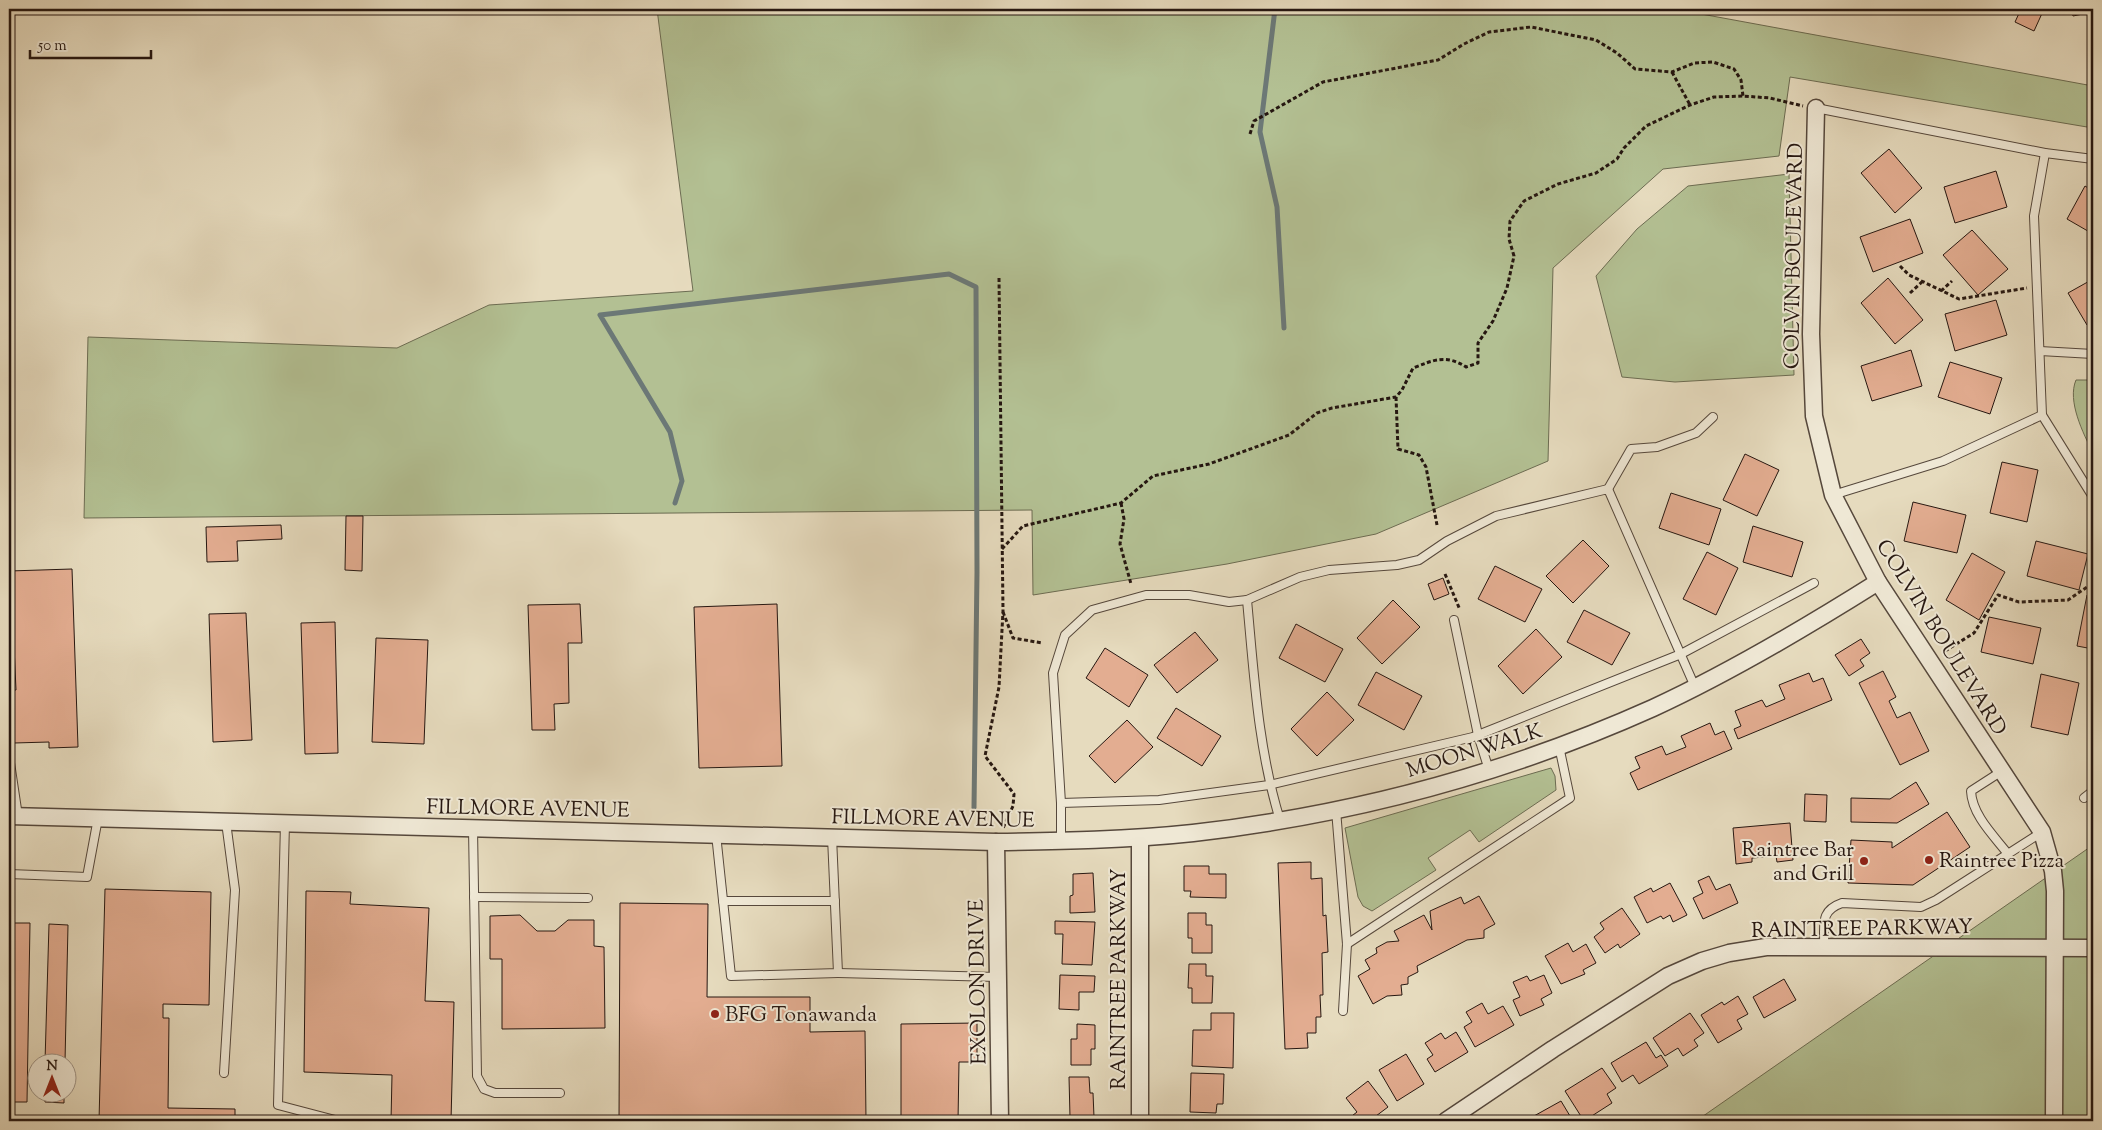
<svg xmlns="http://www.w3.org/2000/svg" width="2102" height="1130" font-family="'Sorts Mill Goudy',serif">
<rect width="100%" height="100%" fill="#e6dbbe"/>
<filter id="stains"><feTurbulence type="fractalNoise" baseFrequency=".004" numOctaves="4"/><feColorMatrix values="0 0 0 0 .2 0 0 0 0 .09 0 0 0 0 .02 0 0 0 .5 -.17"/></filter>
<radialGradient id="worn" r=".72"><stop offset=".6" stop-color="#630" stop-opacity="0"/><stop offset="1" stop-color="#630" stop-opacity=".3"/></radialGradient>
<g fill="#b3c093" stroke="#6c6c52">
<polygon points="657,9 1674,9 2093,86 2093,128 1790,77 1779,156 1663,169 1553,268 1548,461 1376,534 1227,564 1033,595 1032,510 84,518 88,337 397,348 489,305 693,291"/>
<polygon points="1789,174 1794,375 1675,382 1622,377 1596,276 1637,229 1688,186"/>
<path d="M2076,380h17v73c-10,-20 -26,-52 -17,-73z"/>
<polygon points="1551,768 1555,776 1556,790 1479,842 1470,830 1428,858 1436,870 1372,911 1363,906 1358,897 1345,828"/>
<polygon points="2093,845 2093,1121 1696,1121"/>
</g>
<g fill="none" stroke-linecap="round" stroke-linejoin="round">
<g stroke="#6c7876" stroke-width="5">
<polyline points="1275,9 1260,132 1277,207 1284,328"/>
<polyline points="675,503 682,481 670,432 600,315 949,274 976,287 977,572 974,808"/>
</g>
</g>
<g fill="#e3ad91" stroke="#261711">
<polygon points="2021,9 2044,9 2034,31 2015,22"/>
<polygon points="2071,9 2093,9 2093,12 2073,16"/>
<polygon points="1889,149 1922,188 1895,213 1861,173"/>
<polygon points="1996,171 2007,207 1955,223 1944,187"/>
<polygon points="2085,186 2093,191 2093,234 2067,219"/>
<polygon points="1910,219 1923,253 1873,272 1860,237"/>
<polygon points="1972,230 2008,269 1978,295 1943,255"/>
<polygon points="1888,278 1923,320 1895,344 1861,303"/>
<polygon points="2093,279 2093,321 2087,325 2068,293"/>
<polygon points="1996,300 2007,335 1955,351 1945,314"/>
<polygon points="1911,350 1922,386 1872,401 1861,366"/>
<polygon points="1950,362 2002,378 1990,414 1938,397"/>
<polygon points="1745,454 1779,470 1757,516 1723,500"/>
<polygon points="2002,462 2038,470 2027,522 1990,513"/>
<polygon points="1671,493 1721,509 1709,545 1659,528"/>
<polygon points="1913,502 1966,515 1957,553 1904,541"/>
<polygon points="346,516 363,516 362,571 345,570"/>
<polygon points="281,525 282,539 237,541 238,561 207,562 206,527"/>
<polygon points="1753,526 1803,542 1792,577 1743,562"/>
<polygon points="1583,540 1609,566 1573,603 1546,576"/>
<polygon points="2036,541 2088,554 2079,590 2027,576"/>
<polygon points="1707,552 1738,568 1716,615 1683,599"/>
<polygon points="1972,553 2005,572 1979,620 1946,600"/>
<polygon points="1495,566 1542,589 1525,622 1478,599"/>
<polygon points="72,569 78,747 49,748 49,742 14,743 12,690 16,690 14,646 9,645 9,571"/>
<polygon points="1443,578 1449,594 1434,600 1428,584"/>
<polygon points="2087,595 2093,596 2093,649 2077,646"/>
<polygon points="1393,600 1420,627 1382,664 1357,638"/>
<polygon points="580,604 582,643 568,643 569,703 554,704 555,730 532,730 528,605"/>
<polygon points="777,604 782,766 699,768 694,607"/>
<polygon points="1584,610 1630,633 1612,665 1567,642"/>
<polygon points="246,613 252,740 213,742 209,614"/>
<polygon points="1989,617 2041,628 2033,664 1981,652"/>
<polygon points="335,622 338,753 305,754 301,623"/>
<polygon points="1296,624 1343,649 1325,682 1279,658"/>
<polygon points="1536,629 1562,657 1523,694 1498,666"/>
<polygon points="1195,632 1218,660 1177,693 1154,665"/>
<polygon points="376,638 428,640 424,744 372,742"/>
<polygon points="1861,639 1870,653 1860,660 1864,666 1849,676 1835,655"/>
<polygon points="1105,648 1148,675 1129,707 1086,678"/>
<polygon points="1883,671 1896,697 1889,701 1897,718 1910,712 1929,751 1900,765 1859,683"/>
<polygon points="1376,672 1422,696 1404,730 1358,705"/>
<polygon points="1809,673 1813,682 1823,678 1832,700 1738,739 1734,729 1741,726 1735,711 1762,700 1766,707 1785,699 1779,685"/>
<polygon points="2041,674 2079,683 2068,735 2031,727"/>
<polygon points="1327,692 1354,720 1317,756 1291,729"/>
<polygon points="1176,708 1221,736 1202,766 1157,738"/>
<polygon points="1127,720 1153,747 1115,783 1089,756"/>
<polygon points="1710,723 1715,735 1724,731 1732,749 1638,790 1630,773 1640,768 1635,757 1662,746 1666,755 1686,747 1681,736"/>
<polygon points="1916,782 1929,804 1897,823 1851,822 1851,798 1890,799"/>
<polygon points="1805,794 1827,795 1826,822 1804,821"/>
<polygon points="1947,812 1970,847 1913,885 1848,883 1851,840 1892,842 1892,848"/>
<polygon points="1790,823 1793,860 1777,862 1776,856 1752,858 1752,862 1736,864 1733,828"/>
<polygon points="1311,862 1311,879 1322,878 1323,916 1326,915 1328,952 1322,953 1323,995 1320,995 1321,1017 1316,1017 1316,1033 1307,1033 1308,1048 1285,1049 1278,863"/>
<polygon points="1184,866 1209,866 1209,874 1226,874 1226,898 1190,897 1191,891 1184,891"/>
<polygon points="1093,873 1095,912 1070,913 1070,896 1073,895 1073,874"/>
<polygon points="1709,876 1716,890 1730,884 1738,903 1703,919 1693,898 1703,893 1698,881"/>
<polygon points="1670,883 1687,915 1673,922 1670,915 1663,919 1661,916 1647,923 1634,897 1651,888 1653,892"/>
<polygon points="105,889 211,892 209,1005 163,1004 163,1018 169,1018 168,1108 235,1109 235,1121 99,1121"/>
<polygon points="306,891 351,892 350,904 429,908 425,1001 454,1002 451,1121 391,1121 392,1075 304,1072"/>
<polygon points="1479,896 1495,924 1484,930 1484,938 1467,940 1417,966 1418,972 1408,977 1408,984 1401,985 1402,995 1387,996 1373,1004 1358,976 1370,969 1365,960 1377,953 1376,948 1387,942 1399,941 1394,931 1424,915 1432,930 1430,911 1461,897 1464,904"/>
<polygon points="620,903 708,904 707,997 810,997 810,1032 865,1031 866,1121 619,1121"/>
<polygon points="1622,908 1640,934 1620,948 1618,944 1605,953 1594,937 1604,929 1600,923"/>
<polygon points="1188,913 1206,913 1206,925 1212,925 1212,953 1192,953 1192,938 1188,938"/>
<polygon points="520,915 537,931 555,931 568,920 594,920 594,946 604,947 605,1028 502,1029 502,959 490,959 490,916"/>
<polygon points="1055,921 1095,922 1092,965 1062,964 1063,934 1055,934"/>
<polygon points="9,923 30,923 27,1102 9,1102"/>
<polygon points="49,924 68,925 65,1062 45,1062"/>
<polygon points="1568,943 1573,952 1586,944 1596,963 1583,970 1585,974 1561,984 1545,956"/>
<polygon points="1189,964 1206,964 1206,976 1213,976 1212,1003 1192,1003 1192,988 1188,988"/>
<polygon points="1060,975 1095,976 1094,992 1079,992 1079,1010 1059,1009"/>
<polygon points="1544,975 1552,993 1541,999 1544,1005 1520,1016 1513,1000 1520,997 1513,982 1527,976 1530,981"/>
<polygon points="1784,979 1796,1000 1764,1018 1753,997"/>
<polygon points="1738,996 1748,1014 1737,1020 1742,1029 1718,1043 1701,1015 1722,1002 1724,1005"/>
<polygon points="1482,1003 1488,1014 1503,1006 1514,1025 1475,1047 1464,1027 1472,1022 1466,1012"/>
<polygon points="1211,1013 1234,1013 1233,1068 1192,1066 1193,1030 1211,1030"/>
<polygon points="1690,1013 1704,1033 1694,1040 1698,1046 1683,1056 1678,1048 1665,1056 1653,1038"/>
<polygon points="977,1023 977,1062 959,1062 958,1121 901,1121 901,1024"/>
<polygon points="1077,1024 1095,1025 1095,1049 1091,1049 1091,1065 1071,1065 1071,1039 1077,1039"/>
<polygon points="1456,1032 1468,1052 1435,1072 1427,1059 1433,1055 1425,1043 1441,1033 1445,1039"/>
<polygon points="1646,1042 1656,1058 1661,1055 1668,1066 1639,1084 1633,1075 1622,1082 1611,1063"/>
<polygon points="1406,1054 1424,1084 1397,1101 1379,1070"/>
<polygon points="1602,1068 1616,1088 1607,1094 1612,1103 1584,1121 1565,1091"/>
<polygon points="1191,1073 1224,1074 1223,1104 1217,1104 1216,1113 1190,1112"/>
<polygon points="1069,1077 1089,1077 1090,1093 1093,1093 1094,1117 1070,1117"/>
<polygon points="1368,1081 1388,1107 1376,1116 1379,1119 1376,1121 1350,1121 1348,1119 1357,1112 1346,1098"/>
<polygon points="45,1092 64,1092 64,1103 45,1102"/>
<polygon points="1561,1101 1573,1121 1525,1121"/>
<polygon points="1185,1117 1214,1118 1214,1121 1185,1121"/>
</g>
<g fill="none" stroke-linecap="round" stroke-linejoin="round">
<g stroke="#56483c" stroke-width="10">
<g id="service">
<polyline points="1816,108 2045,153 2093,159"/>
<polyline points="2045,153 2034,216 2042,415 2093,497"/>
<polyline points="2040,351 2093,354"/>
<polyline points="1608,489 1631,449 1657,447 1696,433 1713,417"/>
<polyline points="1833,495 1943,461 2042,415"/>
<path d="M1247,600c7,74 11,149 33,220"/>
<polyline points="1454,620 1478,735 1489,770"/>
<polyline points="9,756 18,816"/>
<path d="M2002,771l-31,20c1,24 23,45 37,63"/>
<polyline points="2084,798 2093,791"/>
<polyline points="1061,803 1053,673 1065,635 1092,610 1146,595 1189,595 1229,602 1247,600 1300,577 1329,570 1397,565 1419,560 1447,541 1496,516 1608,489 1695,687"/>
<polyline points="1336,810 1347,944 1343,1011"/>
<polyline points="285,823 278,1105 339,1121"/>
<polyline points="473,828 477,1076 484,1089 495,1093 560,1093"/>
<polyline points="716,834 731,976 838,973 832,837"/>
<polyline points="1061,841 1061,803 1159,800 1269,785 1473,737 1681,654 1814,583"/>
<polyline points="9,874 87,877 98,818"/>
<polyline points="474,897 588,898"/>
<polyline points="723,901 835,901"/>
<polyline points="1347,944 1570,798 1559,746"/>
<path d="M1824,947c1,-22 -5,-36 18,-44l79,4 15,-7 106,-68"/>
<polyline points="838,973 998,977"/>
<polyline points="224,1073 235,890 226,822"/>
</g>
</g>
<g stroke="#56483c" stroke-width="19">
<g id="minor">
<polyline points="1816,108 1811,334 1814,416 1833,495 1878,582 2042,832 2053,871 2055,891 2054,1121"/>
<path d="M9,816l987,26c66,-1 132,-2 197,-9 158,-18 315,-60 460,-125 78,-36 152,-80 225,-126"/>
<polyline points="1140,838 1140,1121"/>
<polyline points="996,842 1000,1121"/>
<polyline points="1446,1121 1553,1049 1668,976 1702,961 1729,953 1766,947 2093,948"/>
</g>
</g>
<g stroke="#261711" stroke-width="3" stroke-dasharray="4 2.5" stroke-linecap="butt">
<polyline points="1672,72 1690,105"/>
<polyline points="1250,134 1254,121 1323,82 1438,60 1464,44 1489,32 1531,27 1596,40 1617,53 1635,69 1672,72 1694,63 1713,62 1734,69 1741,80 1743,96"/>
<polyline points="1900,266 1909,275 1959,299 2027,288"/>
<polyline points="999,278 1003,611 999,687 985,756 1014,794 1013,806 1003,828"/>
<polyline points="1941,291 1952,281"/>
<polyline points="1910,293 1922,282"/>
<polyline points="1396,397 1398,449 1419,455 1426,467 1437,525"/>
<polyline points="1121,503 1124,519 1120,544 1131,584"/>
<path d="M1002,549l21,-23 98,-23 32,-27 56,-12 80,-29 28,-22 15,-5 64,-11 6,-7 11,-22c21,-8 33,-14 53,-1l12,-4v-20l15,-22 14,-33 7,-32 -5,-17 1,-18 14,-20 34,-17 38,-11 21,-14 7,-11 22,-22 44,-21 24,-8 29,-1 27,2 33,8"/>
<polyline points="1445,574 1460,610"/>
<polyline points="1003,612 1013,638 1042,643"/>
<polyline points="1945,651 1974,633 1998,595 2019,602 2068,600 2093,583"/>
</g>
<use href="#service" stroke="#efe8d5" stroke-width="8"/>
<use href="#minor" stroke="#efe8d5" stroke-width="16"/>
</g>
<g fill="#8f2418" stroke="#efe8d5" stroke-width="2">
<circle cx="1929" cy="860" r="5"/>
<circle cx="1864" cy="861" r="5"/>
<circle cx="715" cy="1014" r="5"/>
</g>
<g text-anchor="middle" stroke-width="4" stroke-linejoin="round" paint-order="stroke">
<g font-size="21" fill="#261711" stroke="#efe8d5">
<text transform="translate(1793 256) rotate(-89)" y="7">COLVIN BOULEVARD</text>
<text transform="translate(1942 637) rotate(58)" y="7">COLVIN BOULEVARD</text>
<text transform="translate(1474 750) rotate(-17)" y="7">MOON WALK</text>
<text transform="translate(528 808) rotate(1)" y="7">FILLMORE AVENUE</text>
<text transform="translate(933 818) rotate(1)" y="7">FILLMORE AVENUE</text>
<text transform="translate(1862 928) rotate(-1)" y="7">RAINTREE PARKWAY</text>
<text transform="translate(1118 979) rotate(-90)" y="7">RAINTREE PARKWAY</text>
<text transform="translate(977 982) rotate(-91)" y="7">EXOLON DRIVE</text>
</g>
<g font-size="21" fill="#261711" stroke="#efe8d5" text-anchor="start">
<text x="1854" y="856" text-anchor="end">Raintree Bar<tspan x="1854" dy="24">and Grill</tspan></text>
<text x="1939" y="867">Raintree Pizza</text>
<text x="725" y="1021">BFG Tonawanda</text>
</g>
</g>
<rect width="2102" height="1130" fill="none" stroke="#e6dbbe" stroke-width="30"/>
<rect x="10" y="10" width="2082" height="1110" fill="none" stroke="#261711" stroke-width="2.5"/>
<rect x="15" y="15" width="2072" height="1100" fill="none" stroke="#261711"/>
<g transform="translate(52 1078)"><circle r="24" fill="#efe8d5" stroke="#9f9487"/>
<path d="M0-4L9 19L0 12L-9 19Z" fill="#8f2418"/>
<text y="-8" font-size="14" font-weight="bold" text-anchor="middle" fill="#261711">N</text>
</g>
<path d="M30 50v8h121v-8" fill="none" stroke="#261711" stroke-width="2.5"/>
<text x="38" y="50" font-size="15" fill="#261711" stroke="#efe8d5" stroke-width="4" paint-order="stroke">50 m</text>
<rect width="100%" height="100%" filter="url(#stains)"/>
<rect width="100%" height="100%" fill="url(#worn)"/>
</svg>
